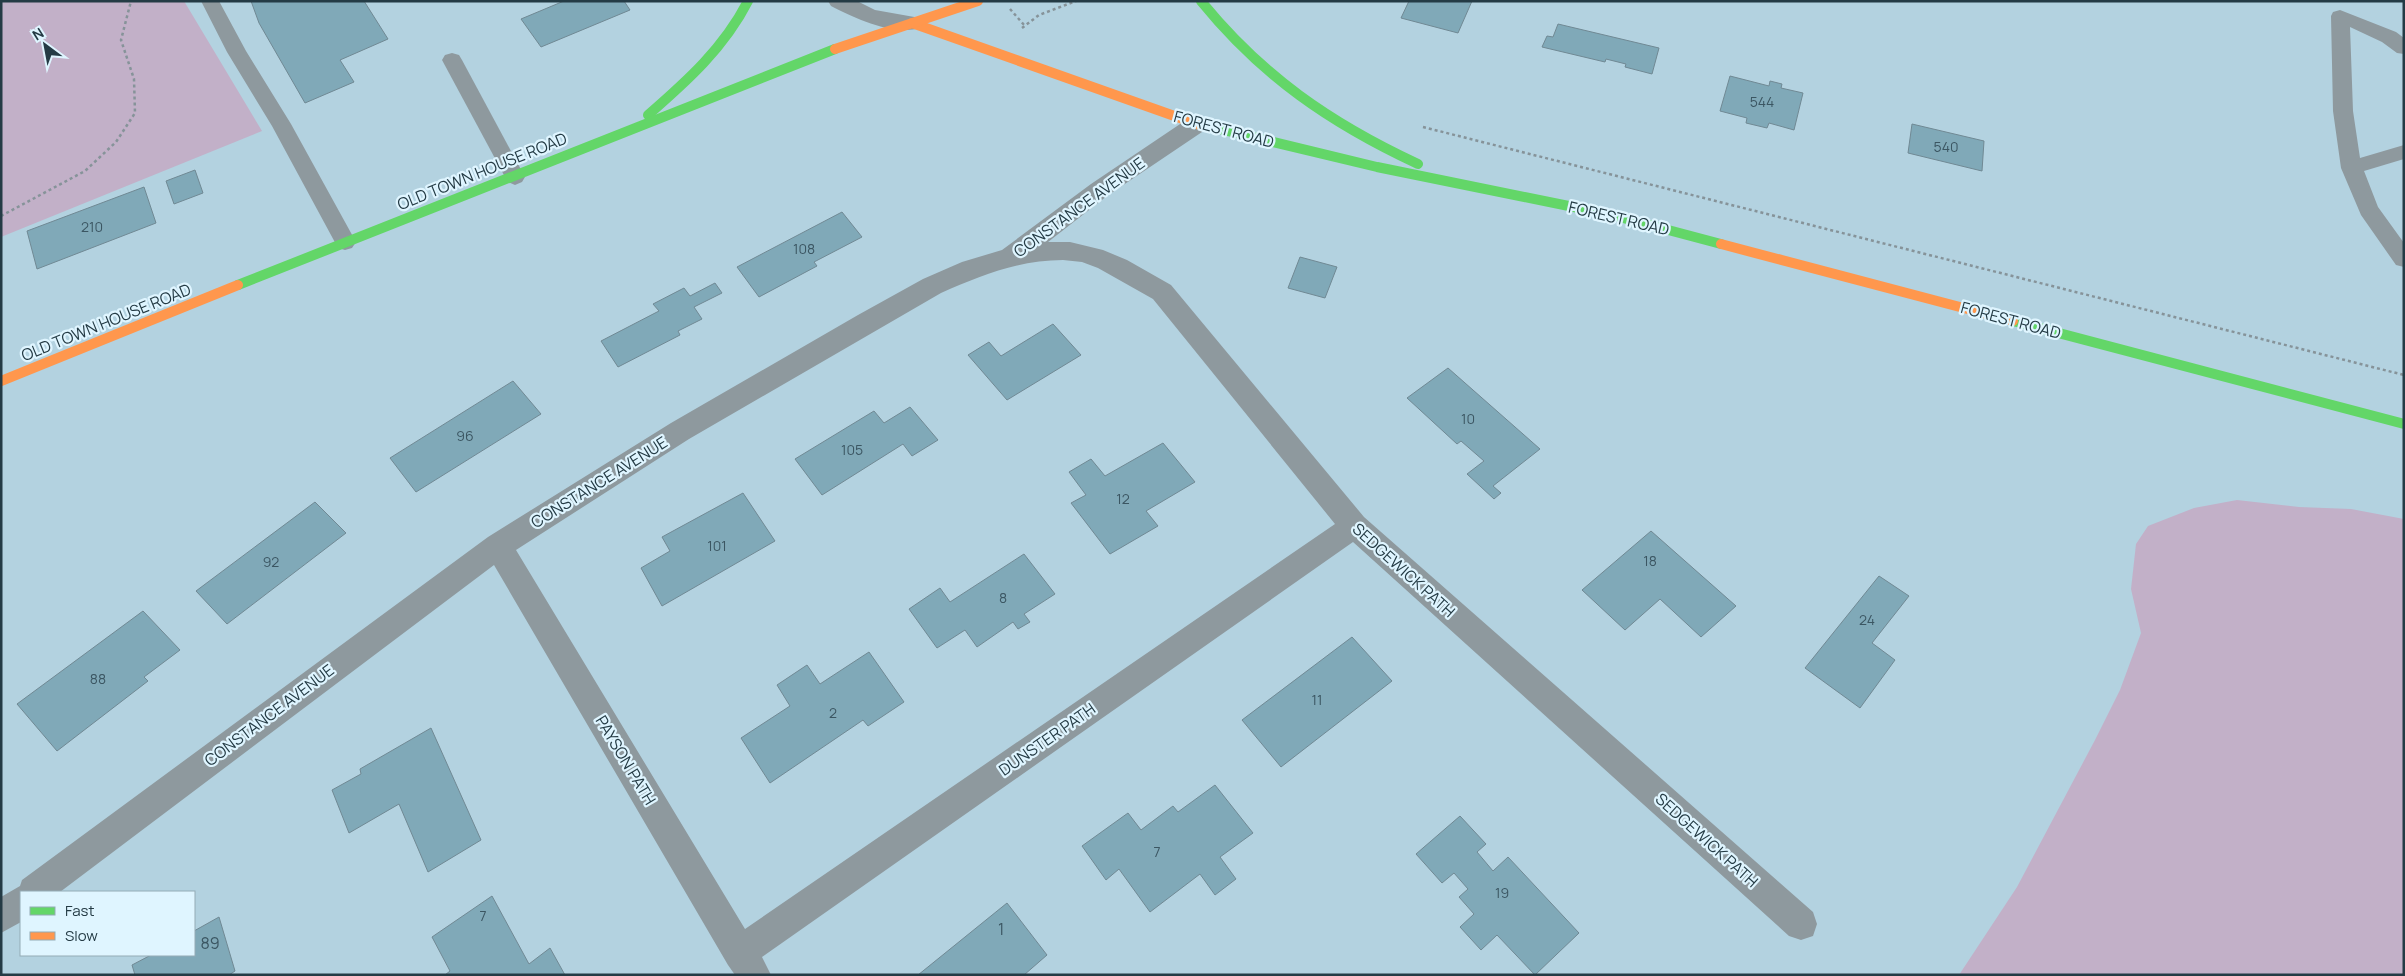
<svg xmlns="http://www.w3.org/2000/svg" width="2405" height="976" font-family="Manrope,sans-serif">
<rect width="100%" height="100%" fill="#b3d2e0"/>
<g fill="#c2b0c8">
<polygon points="1,1 184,1 262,131 1,237"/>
<polygon points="2237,500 2299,507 2351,509 2404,519 2404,975 1959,975 2017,887 2095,740 2120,690 2141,633 2131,589 2136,544 2148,526 2194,508"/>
</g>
<g fill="#80a9b8" stroke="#708994">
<polygon points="251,1 364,1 388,39 340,60 354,82 305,103 259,23"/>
<polygon points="564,1 624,1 630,10 541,47 521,19"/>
<polygon points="1409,1 1472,1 1458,33 1401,18"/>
<polygon points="1558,24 1659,48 1652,74 1625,67 1626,64 1606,59 1605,62 1542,47 1547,36 1553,37"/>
<polygon points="1730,76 1769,86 1770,81 1782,84 1781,88 1803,93 1794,130 1769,123 1767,128 1746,123 1747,118 1720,111"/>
<polygon points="1912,124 1984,141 1982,171 1908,153"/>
<polygon points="195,170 203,193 174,204 166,181"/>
<polygon points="144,187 156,223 37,269 27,231"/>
<polygon points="842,212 862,237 814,262 817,266 759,297 737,267"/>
<polygon points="1300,257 1337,267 1325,298 1288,288"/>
<polygon points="715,283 722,293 694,307 702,319 678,331 680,335 618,367 601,341 659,311 653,304 684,288 690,296"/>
<polygon points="1053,324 1081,355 1007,400 968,355 989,342 1001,356"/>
<polygon points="1448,368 1540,449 1493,486 1501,493 1494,499 1467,474 1484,461 1461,441 1457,444 1407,398"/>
<polygon points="513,381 541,414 416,492 390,458"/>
<polygon points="910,407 938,440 912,456 903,444 822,495 795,459 874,411 884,423"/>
<polygon points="1163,443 1195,482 1146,511 1158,526 1110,554 1071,503 1086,495 1069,472 1091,459 1105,476"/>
<polygon points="743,493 775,541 662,606 641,568 670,551 662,537"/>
<polygon points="315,502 346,533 227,624 196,591"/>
<polygon points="1651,531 1736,606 1701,637 1660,599 1625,630 1582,590"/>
<polygon points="1024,554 1055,594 1024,614 1030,622 1018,629 1013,622 977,647 965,630 937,648 909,609 940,588 950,602"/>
<polygon points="1879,576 1909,596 1872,643 1895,660 1860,708 1805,668"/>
<polygon points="143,611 180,650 144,677 148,681 57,751 17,704"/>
<polygon points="1352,637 1392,681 1281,767 1242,720"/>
<polygon points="869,652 904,702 868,726 863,720 770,783 741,738 790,706 777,685 807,665 820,684"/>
<polygon points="431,728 481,840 428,872 399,804 349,833 332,790 361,774 360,769"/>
<polygon points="1215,785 1253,833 1220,857 1236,879 1215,895 1200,874 1150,912 1119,869 1106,880 1082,846 1128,813 1141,830 1173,806 1178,812"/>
<polygon points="1460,816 1486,844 1477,852 1493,871 1508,857 1579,933 1535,975 1497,935 1481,950 1460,927 1474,914 1459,897 1468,889 1454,873 1442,883 1416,854"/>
<polygon points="492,896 529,964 550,948 565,975 445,975 450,971 432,937"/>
<polygon points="1007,903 1047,955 1024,975 918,975"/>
<polygon points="219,917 235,971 229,975 135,975 132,965 151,955 194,955 194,931"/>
</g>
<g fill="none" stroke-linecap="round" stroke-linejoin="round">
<g stroke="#869399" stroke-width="2.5" stroke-dasharray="3 3" stroke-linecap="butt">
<polyline points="1010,9 1025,26"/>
<polyline points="1022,28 1039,15 1076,1"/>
<polyline points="1423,127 2404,375"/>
<polyline points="1,216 85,171 116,142 135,113 134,79 121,40 131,1"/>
</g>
<g fill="#8e999e" fill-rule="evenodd">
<polygon points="201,1 219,1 246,51 291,124 356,242 352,248 345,250 338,248 272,126 227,52"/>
<polygon points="2340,10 2396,32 2404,38 2404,54 2397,53 2382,42 2350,27 2353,111 2360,158 2404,145 2404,159 2364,171 2378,207 2404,243 2404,267 2396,265 2361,215 2341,168 2333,111 2331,16 2333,12"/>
<polygon points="452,53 459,55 462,60 525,177 522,182 515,185 508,182 505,177 442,60 445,55"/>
</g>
<g fill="#8e999e" fill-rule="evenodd">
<path d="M828,1h29l18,9 45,8 3,5 -3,5c-28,8 -65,-10 -89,-22z"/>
<path d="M1197,116l8,2 3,6 -3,6 -98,66 -59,46h22l33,8 24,10 44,25 193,232 449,395 4,12 -4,12 -12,4 -12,-4 -436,-394 -591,415 9,18h-36l-7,-10 -234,-400 -434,327h-39v30l-20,11v-36l19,-11 2,-6 466,-343 183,-114 187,-108 65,-36 39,-17 40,-12 89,-66 98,-66zM1063,260l19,2 16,6 55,31 182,225 -590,405 -229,-379 173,-111 252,-146c39,-17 78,-33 122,-33z"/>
</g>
<g stroke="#63d668" stroke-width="10">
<path d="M1201,1c61,75 129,122 217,163"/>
<path d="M648,115c39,-34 76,-67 100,-114"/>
<polyline points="1215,128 1377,167 1608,214 1721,244"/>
<polyline points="238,285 835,49"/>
<polyline points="2013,321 2404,424"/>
</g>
<g stroke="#ff974d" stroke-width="10">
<polyline points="912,23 1197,124 1215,128"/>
<polyline points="835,49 978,1"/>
<polyline points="1721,244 2013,321"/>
<polyline points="1,381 238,285"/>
</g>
</g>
<g text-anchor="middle" stroke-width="4.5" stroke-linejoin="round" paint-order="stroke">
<g font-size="14" fill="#3b5662">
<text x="1762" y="107">544</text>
<text x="1946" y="152">540</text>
<text x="92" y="232">210</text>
<text x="804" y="254">108</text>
<text x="1468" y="424">10</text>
<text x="465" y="441">96</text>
<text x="852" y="455">105</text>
<text x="1123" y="504">12</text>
<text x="717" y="551">101</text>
<text x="1650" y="566">18</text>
<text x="271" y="567">92</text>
<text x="1003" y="603">8</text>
<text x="1867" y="625">24</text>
<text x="98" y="684">88</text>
<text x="1317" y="705">11</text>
<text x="833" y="718">2</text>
<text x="1157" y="857">7</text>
<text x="1502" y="898">19</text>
<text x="483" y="921">7</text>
</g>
<g font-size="16" fill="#243b45" stroke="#dff5ff">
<text transform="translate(1224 129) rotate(15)" y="6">FOREST ROAD</text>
<text transform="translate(482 171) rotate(-22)" y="6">OLD TOWN HOUSE ROAD</text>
<text transform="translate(1079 207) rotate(-36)" y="6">CONSTANCE AVENUE</text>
<text transform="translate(1619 218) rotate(13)" y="6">FOREST ROAD</text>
<text transform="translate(2011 320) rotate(15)" y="6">FOREST ROAD</text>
<text transform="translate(106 322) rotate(-22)" y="6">OLD TOWN HOUSE ROAD</text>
<text transform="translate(599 482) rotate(-32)" y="6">CONSTANCE AVENUE</text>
<text transform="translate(1404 570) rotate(42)" y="6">SEDGEWICK PATH</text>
<text transform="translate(269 715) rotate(-37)" y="6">CONSTANCE AVENUE</text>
<text transform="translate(1047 739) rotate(-35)" y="6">DUNSTER PATH</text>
<text transform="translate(626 760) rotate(59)" y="6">PAYSON PATH</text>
<text transform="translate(1707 840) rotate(42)" y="6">SEDGEWICK PATH</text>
</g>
<g font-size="16" fill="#3b5662">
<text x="1001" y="935">1</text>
<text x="210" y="949">89</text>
</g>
</g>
<rect width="2405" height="976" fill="none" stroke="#243b45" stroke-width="5"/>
<rect x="20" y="891" width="175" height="65" fill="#dff5ff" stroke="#94abb5"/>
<rect x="30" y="907" width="25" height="8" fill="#63d668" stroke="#94abb5"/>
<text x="65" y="916" font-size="15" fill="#243b45">Fast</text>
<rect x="30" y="932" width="25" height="8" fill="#ff974d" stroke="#94abb5"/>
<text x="65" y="941" font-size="15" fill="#243b45">Slow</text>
<g transform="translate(45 45) rotate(328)" stroke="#dff5ff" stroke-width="4" paint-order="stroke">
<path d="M0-4L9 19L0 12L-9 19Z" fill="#243b45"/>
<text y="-8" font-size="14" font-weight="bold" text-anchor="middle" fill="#243b45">N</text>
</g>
</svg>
